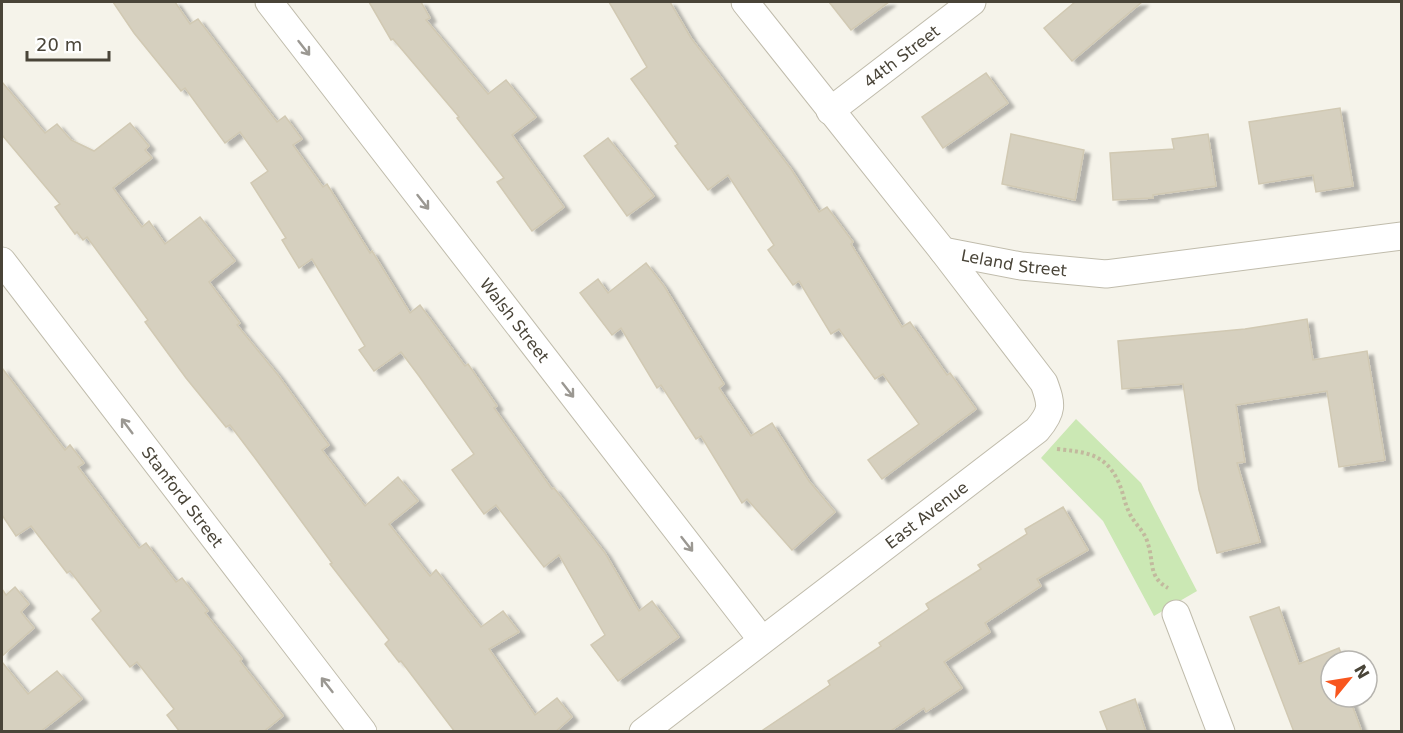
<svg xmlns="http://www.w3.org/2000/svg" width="1403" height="733" font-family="'DejaVu Sans',sans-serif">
<defs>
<filter id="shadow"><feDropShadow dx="6" dy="4" stdDeviation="1.5" flood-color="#0004"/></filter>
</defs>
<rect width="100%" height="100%" fill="#f5f3ea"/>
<polygon fill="#cbe8b4" points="1076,419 1141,483 1197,591 1154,616 1103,521 1041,458"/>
<g fill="#d6d0bf" stroke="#d1c9b3" stroke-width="1.5" filter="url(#shadow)">
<polygon points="113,2 175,2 190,24 198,19 277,122 285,116 302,139 293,145 323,187 327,184 370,253 372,251 410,313 420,305 465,366 468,364 497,406 494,408 552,489 554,488 605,553 639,611 652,601 679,637 618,681 591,645 605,635 559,555 544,567 496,505 484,514 452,470 474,454 419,376 401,352 374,371 359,350 365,346 312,259 299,268 282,240 286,238 251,183 268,171 240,132 225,143 185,88 181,91 134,33"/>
<polygon points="369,2 421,2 430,18 426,20 488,94 506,80 536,117 512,135 564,207 532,231 497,182 504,178 457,118 459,117 393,39 391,40"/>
<polygon points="609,2 670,2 691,38 791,169 819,212 827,207 853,242 851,244 902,327 910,322 947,375 950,373 976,409 882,479 868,460 919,424 883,374 875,379 839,329 831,334 799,281 793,285 768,250 774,245 728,175 708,190 675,146 678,144 631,79 647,67"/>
<polygon points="829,2 889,2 851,30"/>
<polygon points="1075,2 1142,2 1072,61 1044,28"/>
<polygon points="986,73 1008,103 943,148 922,117"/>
<polygon points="2,82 45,133 57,124 71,140 94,151 130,123 149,146 145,150 152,158 113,188 142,227 149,221 165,244 200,217 235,261 209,282 240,323 237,325 278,375 329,445 322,450 365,506 398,477 418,501 389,524 430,576 436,570 481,627 503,611 519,632 489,649 535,715 557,698 572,717 555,732 455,732 401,661 399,662 385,644 389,640 330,564 332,563 255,458 230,425 226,427 186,378 145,322 148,320 87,237 83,240 77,232 75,234 55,207 60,204 2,135"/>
<polygon points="1340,108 1353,186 1316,192 1313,175 1259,184 1249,122"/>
<polygon points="1011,134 1084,150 1075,200 1002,184"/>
<polygon points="1208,134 1216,186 1153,195 1153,198 1113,200 1110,153 1174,149 1172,139"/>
<polygon points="608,138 654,196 627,216 584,156"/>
<polygon points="646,263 664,286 724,384 719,388 751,436 772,423 809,481 835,512 792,550 747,499 742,503 701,436 696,439 661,385 657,388 621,328 612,335 580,293 598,279 608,293"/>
<polygon points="1307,319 1313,360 1367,351 1385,460 1339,467 1327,391 1236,405 1245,462 1237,463 1260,542 1217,553 1199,490 1183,384 1122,389 1118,341 1245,329"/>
<polygon points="2,368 65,450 70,445 84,463 78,467 139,548 146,543 176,582 182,578 208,611 205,613 242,659 240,661 283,716 263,732 180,732 167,715 174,709 137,662 130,667 92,619 101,611 70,571 67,573 31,526 16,536 2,515"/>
<polygon points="1063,507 1088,550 1037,579 1041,586 985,623 990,632 944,662 962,688 926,712 924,708 889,732 760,732 830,685 828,681 881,646 879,643 929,609 926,604 981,569 978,565 1027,534 1025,529"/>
<polygon points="15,587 29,604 21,612 34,628 2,656 2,589 6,595"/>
<polygon points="1279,607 1299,664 1339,648 1344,661 1331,661 1331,697 1349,697 1362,732 1294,732 1250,617"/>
<polygon points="2,662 28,694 57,671 82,699 40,732 2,732"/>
<polygon points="1135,699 1146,732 1108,732 1100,712"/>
</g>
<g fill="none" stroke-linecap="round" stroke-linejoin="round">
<g stroke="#c0bcac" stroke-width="29">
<g id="minor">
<path id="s1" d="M269,2l493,638"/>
<path id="s2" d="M830,111l142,-109"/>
<path id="s3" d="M943,251l78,15 85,8 296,-38"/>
<path id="s4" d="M2,261l361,471"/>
<polyline points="1176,614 1221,732"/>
<path id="s5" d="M643,732l394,-302c16,-19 15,-25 7,-47l-101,-132 -198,-249"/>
</g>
</g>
<path stroke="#c2b99e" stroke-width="4" stroke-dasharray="3 3" stroke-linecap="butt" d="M1057,449c27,3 48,4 61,32 5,10 6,21 11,31 5,12 16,19 19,32 6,18 0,33 20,44"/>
<use href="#minor" stroke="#fff" stroke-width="27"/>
</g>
<defs><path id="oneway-shaft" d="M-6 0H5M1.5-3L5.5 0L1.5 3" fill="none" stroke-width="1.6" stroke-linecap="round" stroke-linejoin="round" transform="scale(1.5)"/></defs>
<g stroke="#9b9892">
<use href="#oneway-shaft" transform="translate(304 48) rotate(52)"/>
<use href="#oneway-shaft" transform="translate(423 202) rotate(52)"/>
<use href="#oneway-shaft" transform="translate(568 390) rotate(52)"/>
<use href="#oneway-shaft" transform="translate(127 426) rotate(-127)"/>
<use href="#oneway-shaft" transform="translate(687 544) rotate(52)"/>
<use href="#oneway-shaft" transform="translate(327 685) rotate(-128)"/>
</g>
<g text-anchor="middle" stroke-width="5" stroke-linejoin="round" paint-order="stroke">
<g font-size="16" fill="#494438" stroke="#fff">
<text dy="6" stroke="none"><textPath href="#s2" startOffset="90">44th Street</textPath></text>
<text dy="6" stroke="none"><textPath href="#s3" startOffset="72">Leland Street</textPath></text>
<text dy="6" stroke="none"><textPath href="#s1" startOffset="402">Walsh Street</textPath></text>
<text dy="6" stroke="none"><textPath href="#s4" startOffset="297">Stanford Street</textPath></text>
<text dy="6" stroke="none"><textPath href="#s5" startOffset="357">East Avenue</textPath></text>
</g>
</g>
<rect width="1403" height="733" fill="none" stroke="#494438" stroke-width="6"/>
<g transform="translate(1349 679) rotate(60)"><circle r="28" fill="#ffffff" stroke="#b6b4af" stroke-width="1.5"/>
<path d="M0-4.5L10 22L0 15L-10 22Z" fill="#f8561e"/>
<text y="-9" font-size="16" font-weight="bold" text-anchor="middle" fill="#494438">N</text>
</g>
<path d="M27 51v9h82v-9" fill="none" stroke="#494438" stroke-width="3"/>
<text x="36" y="51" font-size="18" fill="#494438" stroke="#ffffff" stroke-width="4.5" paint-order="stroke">20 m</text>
</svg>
